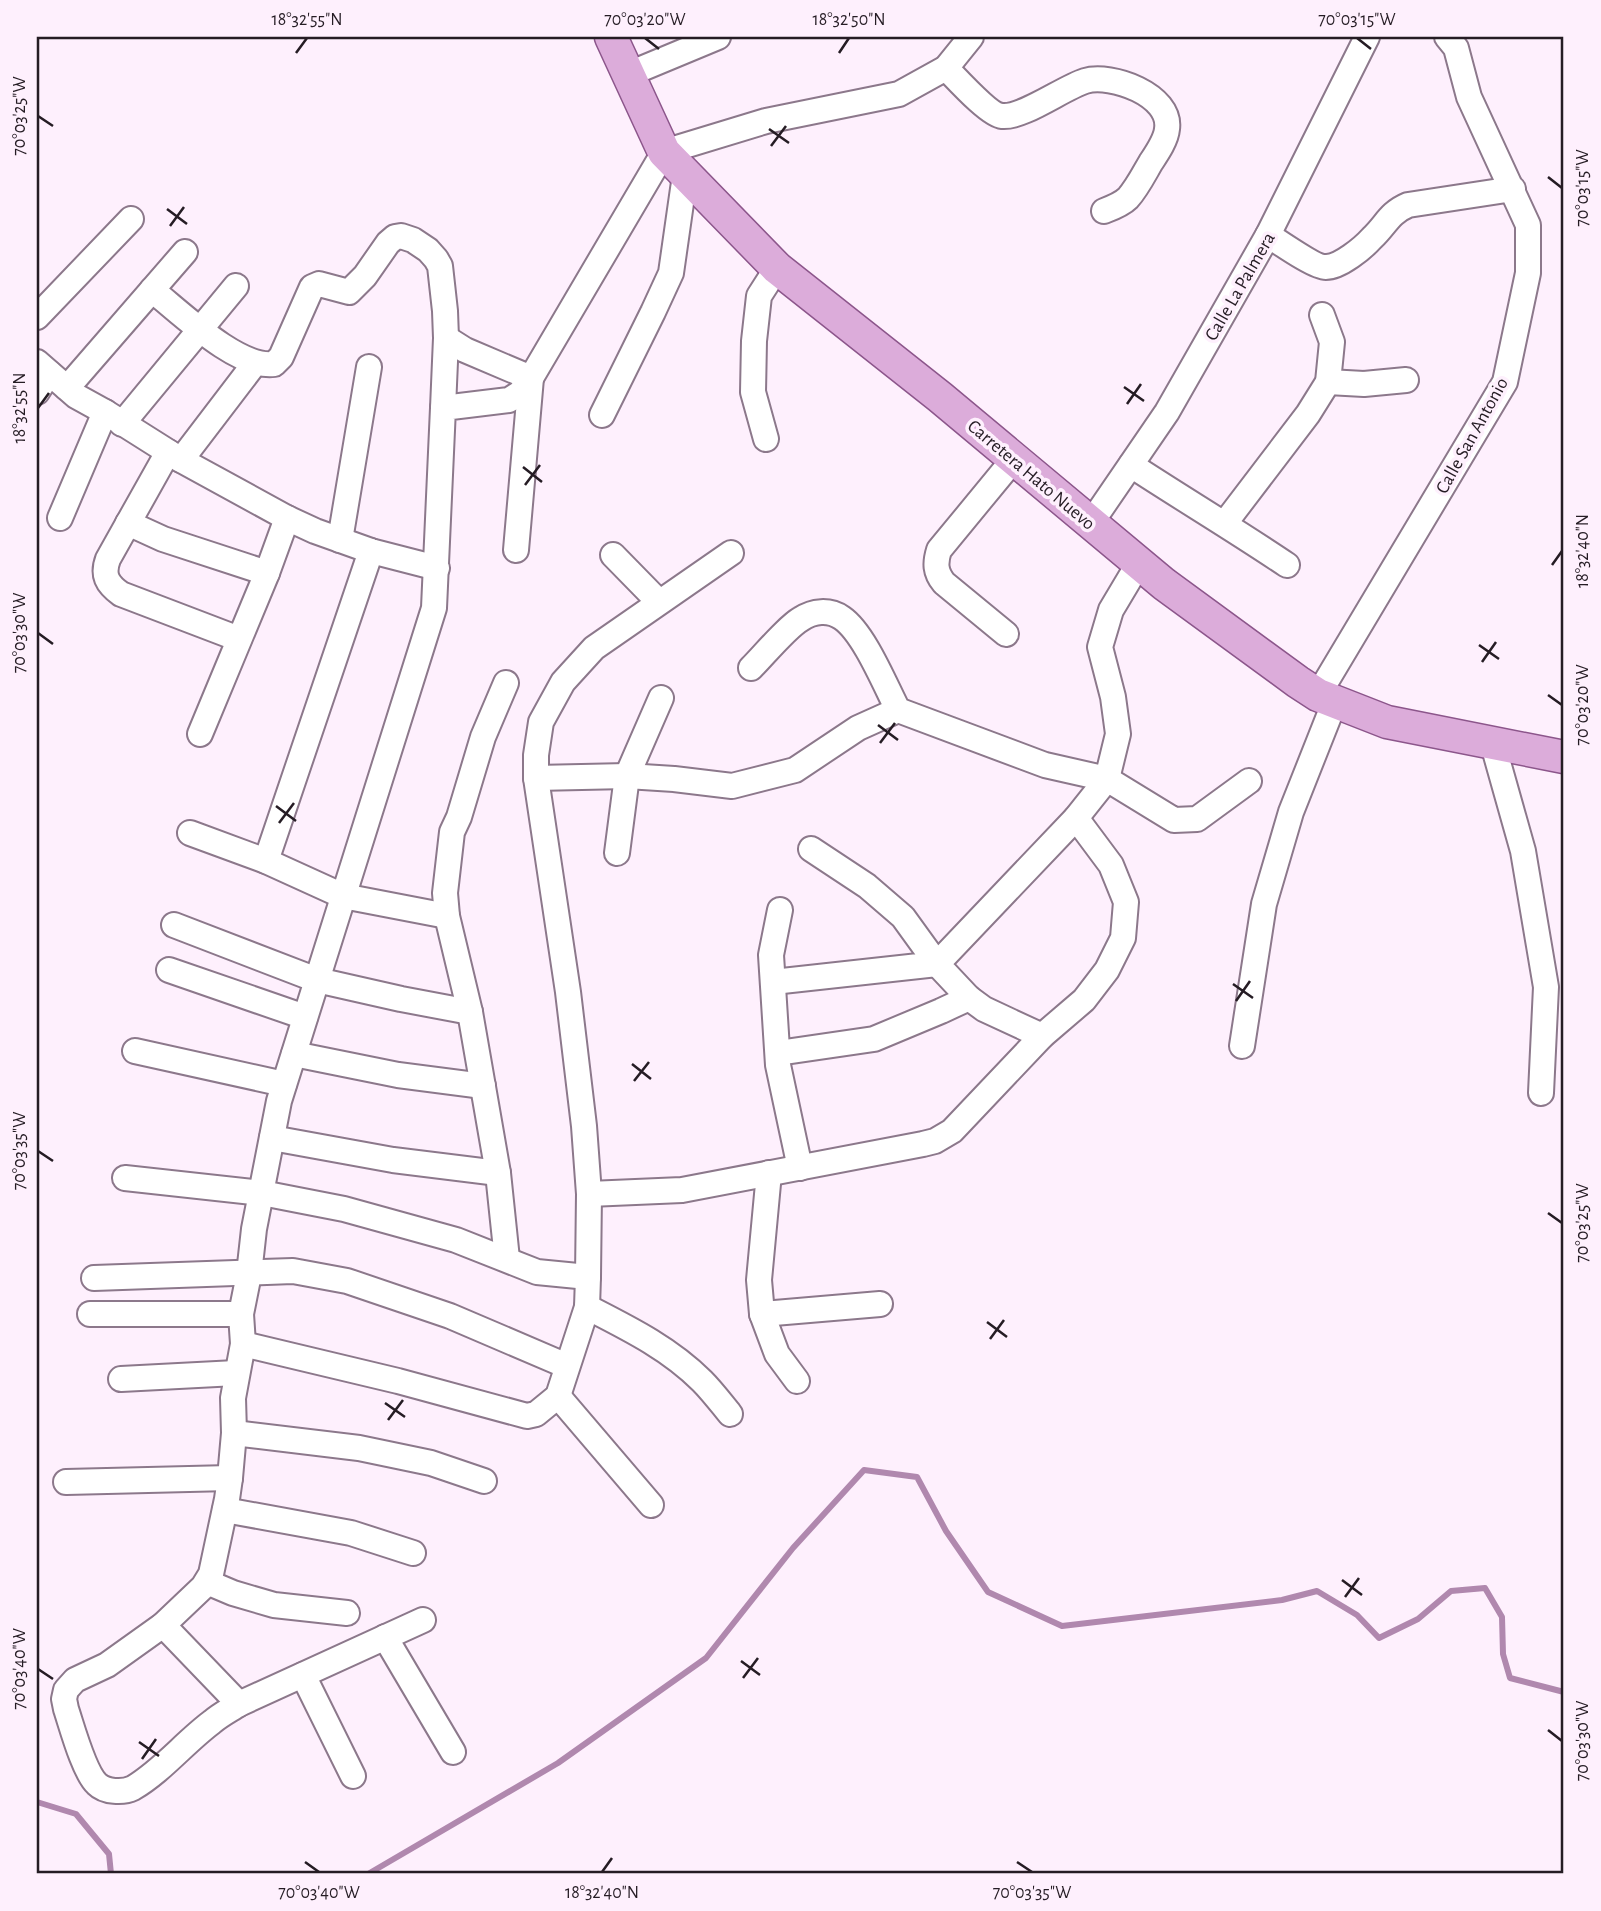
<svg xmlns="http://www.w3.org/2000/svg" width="1601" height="1911" font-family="'Alegreya Sans',sans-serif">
<rect width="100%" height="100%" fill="#fef0fd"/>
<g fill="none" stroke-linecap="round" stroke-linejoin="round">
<g stroke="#b088ae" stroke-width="6">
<polyline points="37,1802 76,1814 109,1854 111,1874"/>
<polyline points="368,1874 558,1763 706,1658 793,1548 864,1470 917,1477 946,1531 988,1592 1062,1626 1282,1600 1317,1591 1357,1615 1379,1638 1418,1619 1451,1591 1485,1588 1502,1617 1503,1654 1510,1678 1564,1692"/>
</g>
<g stroke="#8c788b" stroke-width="28">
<g id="minor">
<path d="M946,68c10,10 43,47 56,48 21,2 61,-28 83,-35 26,-8 87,14 82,48 -1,11 -10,24 -16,33 -7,12 -14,26 -23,36 -6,6 -16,10 -24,13"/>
<polyline points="629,74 718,37"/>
<path d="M1268,235c11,7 48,33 58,32 14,0 37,-19 46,-29 14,-13 17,-25 36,-33l105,-16"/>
<path d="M152,290c28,22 86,79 122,74l7,-7 31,-70 7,-3 30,8 16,-16 23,-33 7,-6 6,-1 12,4 15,10 8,9 4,7 5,45 1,27 -3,70"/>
<polyline points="37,317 131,219"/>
<polyline points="446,338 465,350 531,378 516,550"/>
<polyline points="37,362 76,396 105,412 181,460 287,518 315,531 371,551 437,568"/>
<polyline points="1328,382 1364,384 1406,380"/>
<polyline points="67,388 185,252"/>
<polyline points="37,392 49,373"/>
<polyline points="602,415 653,312 671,273 685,175"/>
<polyline points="122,424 236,286"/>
<polyline points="766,439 753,392 754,341 759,296 777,268"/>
<path d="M168,452l-60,107c-6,16 -1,25 13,35l118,45"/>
<polyline points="181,460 255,363"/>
<path d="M1131,465c52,34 104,65 156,100"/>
<polyline points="60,518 105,412"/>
<polyline points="128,523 163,539 267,573"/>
<polyline points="1091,523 1167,412 1268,235 1367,37"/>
<polyline points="1225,523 1308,414 1328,382 1332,342 1322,315"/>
<polyline points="340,540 369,367"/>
<polyline points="613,555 659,602"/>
<path d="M1006,634l-62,-51c-9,-11 -9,-20 -5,-33l75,-91"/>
<path d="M751,668c13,-13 36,-41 50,-49 12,-8 28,-10 41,-1 22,15 43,67 56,92l147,55 62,14 67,41 23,-1 52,-38"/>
<polyline points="506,683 483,737 459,817 452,832 445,893 447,916 470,1012 498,1173 507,1259"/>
<polyline points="1318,695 1505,382 1528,273 1528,225 1469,97 1456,48 1447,37"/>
<polyline points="200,734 267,573 287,518"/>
<polyline points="1492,741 1523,851 1546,987 1541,1093"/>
<polyline points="536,778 627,776 674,779 732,786 795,770 858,728 898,710"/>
<polyline points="190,833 266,861 343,896 447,916"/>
<polyline points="617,853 627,776 661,698"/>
<polyline points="266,861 371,551"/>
<polyline points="780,910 771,955 778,1065 800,1168"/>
<polyline points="174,925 317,980 401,999 470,1012"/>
<polyline points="169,970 305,1017"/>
<polyline points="773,982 937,964 903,917 867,886 811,849"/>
<polyline points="1042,1036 984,1009 969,998 937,964 1076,818 1107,779 1118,734 1113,697 1100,647 1111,610 1139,563"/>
<polyline points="1242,1046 1264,904 1291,812 1335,701"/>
<polyline points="135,1051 284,1084"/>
<polyline points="778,1053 874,1039 941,1011 969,998"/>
<polyline points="294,1054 398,1075 483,1086"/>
<polyline points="272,1138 393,1160 498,1173"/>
<polyline points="769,1173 759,1280 762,1314 777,1354 797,1381"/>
<polyline points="125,1178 262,1193 344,1209 456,1240 537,1272 588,1277"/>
<polyline points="589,1194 682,1190 923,1144 935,1141 952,1131 1042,1036 1084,1000 1107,970 1123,938 1126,902 1111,865 1076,818"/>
<polyline points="94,1278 293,1271 347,1281 450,1316 567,1366"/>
<path d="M587,1307c41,21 82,41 115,74 10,10 19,22 28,33"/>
<polyline points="90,1314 241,1314"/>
<polyline points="762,1314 880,1304"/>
<polyline points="243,1344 398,1381 527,1416 536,1414 558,1396 587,1307 588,1277 589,1194 584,1126 568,992 536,778 536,755 541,722 563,682 594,648 731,553"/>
<polyline points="121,1379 236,1373"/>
<polyline points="558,1396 651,1505"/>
<polyline points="234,1433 359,1448 431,1463 484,1481"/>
<polyline points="66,1482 230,1478"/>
<polyline points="225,1510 351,1533 413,1553"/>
<polyline points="207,1582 233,1593 274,1605 347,1613"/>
<path d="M423,1620l-184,84c-9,6 -19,11 -27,18 -27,20 -50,49 -79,66 -10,5 -28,4 -36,-4 -13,-12 -25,-57 -31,-75l-2,-10 2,-9 9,-10 32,-15 56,-40 40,-38 8,-13 16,-75 3,-21 4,-45 -1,-35 10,-54 -2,-30 8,-40 5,-45 25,-128 155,-493 9,-200 66,-8 11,-7 11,-15 133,-226 102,-31 133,-27 47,-26 25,-31"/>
<polyline points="163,1625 239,1704"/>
<polyline points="385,1637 453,1752"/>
<polyline points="303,1675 353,1776"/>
</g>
</g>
<g stroke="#8c568b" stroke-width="35">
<polyline id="major" points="611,37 664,152 777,268 940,397 1164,584 1298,682 1318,695 1387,722 1564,757"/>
</g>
<use href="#minor" stroke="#fff" stroke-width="24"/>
<use href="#major" stroke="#dcacda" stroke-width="32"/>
</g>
<path fill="none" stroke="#251c24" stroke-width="2.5" d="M645,38l14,11M1357,38l14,11M296,53l11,-15M839,53l10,-15M38,116l15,10M769,129l20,14M771,146l15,-20M1548,177l14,11M167,209l20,15M170,226l14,-19M1124,387l20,14M1127,404l14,-20M38,408l11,-15M523,467l19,15M525,485l15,-20M1552,565l10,-14M38,633l15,11M1479,645l20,14M1482,662l14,-20M1548,695l14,10M878,725l20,15M880,743l15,-20M276,806l20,15M279,823l15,-20M1233,984l20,14M1236,1001l14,-20M632,1064l19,15M634,1081l15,-19M38,1151l15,10M1548,1213l14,10M987,1322l20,15M990,1339l14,-19M385,1403l20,14M388,1420l15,-20M1342,1580l20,15M1345,1597l14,-19M741,1661l19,14M38,1669l15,10M743,1678l15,-20M1548,1730l14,11M139,1742l20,14M142,1759l14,-20M305,1862l14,10M1017,1862l15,10M602,1872l10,-14"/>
<g text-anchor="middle" stroke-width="7" stroke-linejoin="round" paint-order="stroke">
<g font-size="19" fill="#251c24" stroke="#fef0fd">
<text transform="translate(1239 286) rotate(-60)" y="7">Calle La Palmera</text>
<text transform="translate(1471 435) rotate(-61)" y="7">Calle San Antonio</text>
<text transform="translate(1032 474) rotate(40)" y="7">Carretera Hato Nuevo</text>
</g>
</g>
<rect width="1601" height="1911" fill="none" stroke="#fef0fd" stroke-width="77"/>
<rect x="38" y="38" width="1524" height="1834" fill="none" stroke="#251c24" stroke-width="2.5"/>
<g font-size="18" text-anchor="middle" fill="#251c24">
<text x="307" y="25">18°32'55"N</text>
<text x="645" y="25">70°03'20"W</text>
<text x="849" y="25">18°32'50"N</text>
<text x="1357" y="25">70°03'15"W</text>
<text transform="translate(19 116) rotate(-90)" y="6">70°03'25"W</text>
<text transform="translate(1582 188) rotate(-90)" y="6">70°03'15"W</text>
<text transform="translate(19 408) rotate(-90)" y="6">18°32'55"N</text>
<text transform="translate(1582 551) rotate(-90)" y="6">18°32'40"N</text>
<text transform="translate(19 633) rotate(-90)" y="6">70°03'30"W</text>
<text transform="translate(1582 705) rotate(-90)" y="6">70°03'20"W</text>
<text transform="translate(19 1151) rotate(-90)" y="6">70°03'35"W</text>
<text transform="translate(1582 1223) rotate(-90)" y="6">70°03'25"W</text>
<text transform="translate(19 1669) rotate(-90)" y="6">70°03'40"W</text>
<text transform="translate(1582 1741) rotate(-90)" y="6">70°03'30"W</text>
<text x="319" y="1898">70°03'40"W</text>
<text x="602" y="1898">18°32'40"N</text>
<text x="1032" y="1898">70°03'35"W</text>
</g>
</svg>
